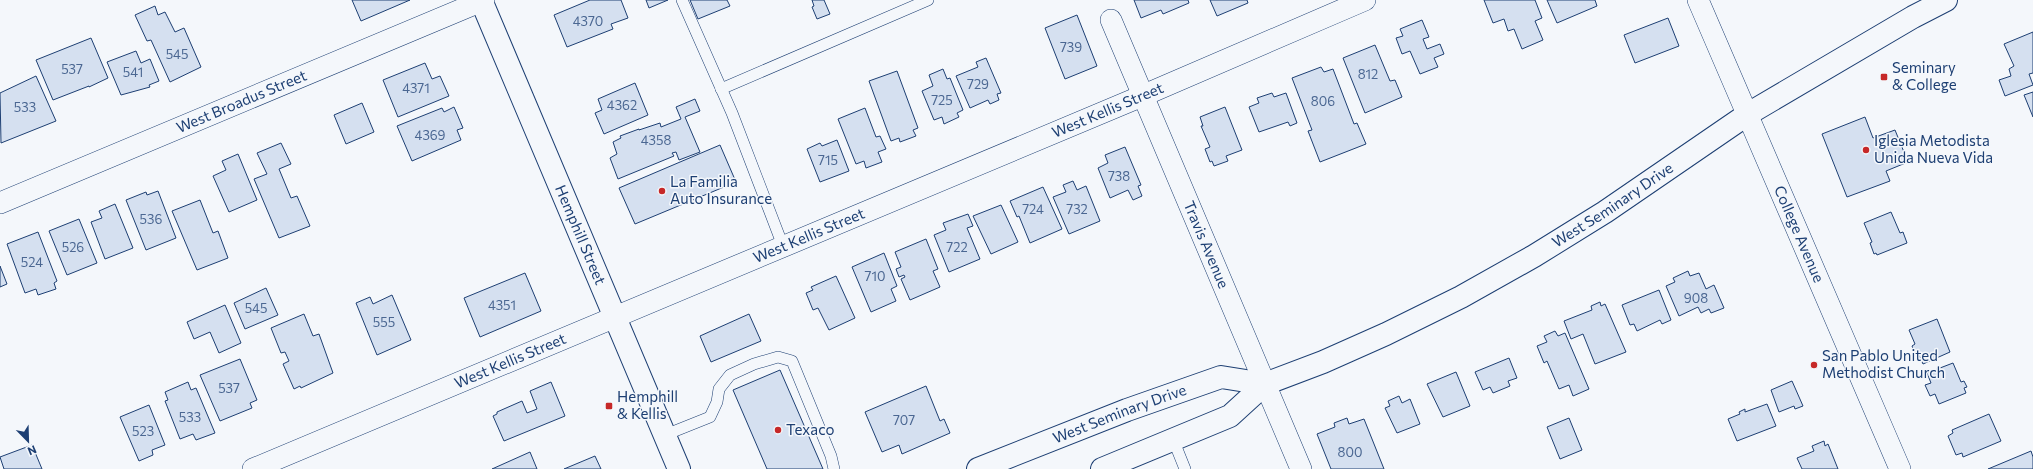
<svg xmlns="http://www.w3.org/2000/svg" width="2033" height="469" font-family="Commissioner,sans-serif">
<rect width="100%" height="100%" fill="#f4f7fb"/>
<g fill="#d5e0f0" stroke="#1d3f73">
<polygon points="352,0 410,0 361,21"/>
<polygon points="590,0 621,0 628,18 611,24 613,29 567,47 554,15"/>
<polygon points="646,0 668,0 649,8"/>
<polygon points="690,0 727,0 730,6 698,19"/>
<polygon points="812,0 824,0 830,14 817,19 812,7 814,6"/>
<polygon points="1134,0 1188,0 1189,3 1163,14 1161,10 1141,18"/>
<polygon points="1210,0 1247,0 1248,3 1217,16"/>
<polygon points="1484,0 1535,0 1542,18 1535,21 1543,40 1522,49 1514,29 1508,31 1504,19 1493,23"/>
<polygon points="1547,0 1595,0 1597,6 1557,23"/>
<polygon points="155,6 158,15 165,12 175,32 184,28 201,67 170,82 151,40 147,41 135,15"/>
<polygon points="1077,15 1097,66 1065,79 1045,28"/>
<polygon points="1668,18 1679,46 1635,63 1624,35"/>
<polygon points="1422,20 1429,37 1423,39 1427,49 1440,44 1444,54 1434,58 1438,67 1420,74 1410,51 1402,54 1396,38 1403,36 1400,29"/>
<polygon points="2033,32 2033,73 2029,74 2033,85 2005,96 1999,80 2011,76 2009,69 2014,66 2004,44"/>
<polygon points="91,38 108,78 89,87 89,86 53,100 36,60"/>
<polygon points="1375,45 1390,81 1395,80 1402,97 1365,113 1343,58"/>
<polygon points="136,51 141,63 150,59 159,81 149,85 150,87 121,95 107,62"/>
<polygon points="986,58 1001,93 997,94 999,100 990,104 988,100 970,108 956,76 978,67 976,62"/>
<polygon points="425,63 432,79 440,76 449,96 398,117 383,80"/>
<polygon points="1321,67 1324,72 1333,69 1354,124 1357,123 1366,144 1320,162 1308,131 1312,130 1292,78"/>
<polygon points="943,69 947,79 950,78 963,110 957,113 959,117 944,124 942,117 934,120 922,91 933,86 929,75"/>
<polygon points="897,71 918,128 913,130 916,136 900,142 899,138 891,141 869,81"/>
<polygon points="36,76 56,121 1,143 0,93"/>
<polygon points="635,83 648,115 604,134 595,113 602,110 598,99"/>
<polygon points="2033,92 2033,117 2024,95"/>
<polygon points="1272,93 1274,97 1286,93 1297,123 1290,126 1288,122 1259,132 1249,107 1259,103 1257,98"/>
<polygon points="695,99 700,111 685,117 700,152 679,160 676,152 672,153 674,156 618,179 610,158 617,154 613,142 621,138 620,136 639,129 639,130 660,123 661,127 681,119 676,107"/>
<polygon points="362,103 374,132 346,144 334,115"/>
<polygon points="454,107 463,128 457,130 461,140 412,161 397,126 442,108 444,112"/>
<polygon points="1225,107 1242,150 1226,156 1228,161 1214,166 1212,161 1210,162 1205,149 1210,147 1201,126 1203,126 1200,117"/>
<polygon points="865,108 876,137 880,136 886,149 878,152 882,162 866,168 864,161 856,164 838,119"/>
<polygon points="1865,117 1873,138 1895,130 1908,162 1886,171 1890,181 1847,197 1822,134"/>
<polygon points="837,140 849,171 820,182 807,149 820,143 822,146"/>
<polygon points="281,143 291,164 279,169 291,198 297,196 310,226 279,238 254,179 267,174 257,153"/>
<polygon points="720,145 736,182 635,224 619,188"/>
<polygon points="1125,147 1141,185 1138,186 1142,196 1133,200 1128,190 1110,198 1098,168 1108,163 1105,155"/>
<polygon points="238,154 257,200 229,212 213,176 226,170 222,161"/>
<polygon points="1073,181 1077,190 1086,186 1100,221 1069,234 1053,197 1066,192 1063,185"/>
<polygon points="1043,187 1062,229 1030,243 1019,216 1017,217 1010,201"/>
<polygon points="158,191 176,238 146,250 126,200 146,192 147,195"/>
<polygon points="200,200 213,233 218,231 228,258 197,270 172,211"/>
<polygon points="115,204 133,248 105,259 91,222 102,218 99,211"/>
<polygon points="1001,205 1018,242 991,254 973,216"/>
<polygon points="1891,212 1900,233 1903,232 1907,243 1877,255 1876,253 1874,254 1870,243 1872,242 1864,223"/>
<polygon points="968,214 973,226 967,228 980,259 949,272 934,235 946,230 943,223"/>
<polygon points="79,219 97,263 67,275 49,231"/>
<polygon points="38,232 57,281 54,283 56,289 38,295 36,289 25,293 7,244"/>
<polygon points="926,239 938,269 933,271 940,287 910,300 901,279 905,277 904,275 899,277 896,269 901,267 895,252"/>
<polygon points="884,253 897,286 891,289 896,301 871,312 852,267"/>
<polygon points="0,266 7,284 0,287"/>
<polygon points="1688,271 1690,276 1699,273 1706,289 1714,285 1724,308 1711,313 1709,309 1701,313 1698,307 1679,316 1666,286 1675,282 1673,278"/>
<polygon points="525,273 541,311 480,337 464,298"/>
<polygon points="836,276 855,318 829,330 818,308 813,310 806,293 813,290 811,287"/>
<polygon points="266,288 278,315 245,329 234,303"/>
<polygon points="1659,290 1671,320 1662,324 1660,320 1637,331 1634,324 1630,325 1622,305"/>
<polygon points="392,295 411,340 377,355 356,303 370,297 373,304"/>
<polygon points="1600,302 1601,306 1605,304 1626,352 1595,364 1583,334 1571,339 1564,321 1592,310 1591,306"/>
<polygon points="225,305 241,343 219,353 210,332 194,339 187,322"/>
<polygon points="304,314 313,336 319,334 333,373 301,388 300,386 294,389 283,364 289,361 285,352 281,353 271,328"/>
<polygon points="749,314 761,341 711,362 700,336"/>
<polygon points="1937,319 1950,352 1923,364 1918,353 1915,354 1912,346 1915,344 1909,330"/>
<polygon points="1555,331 1558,336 1565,333 1589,389 1573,396 1569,385 1559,389 1547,361 1544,363 1537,346 1547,342 1544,336"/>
<polygon points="1509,358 1517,378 1508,381 1510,386 1493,393 1490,387 1483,390 1475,372"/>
<polygon points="240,359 257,400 250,403 252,408 220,421 200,375"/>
<polygon points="1953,363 1961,382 1964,381 1967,387 1964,388 1966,393 1939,404 1935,394 1930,396 1925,385 1931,383 1927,373"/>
<polygon points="780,370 823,469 767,469 733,390"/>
<polygon points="1456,372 1470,406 1443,417 1427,384"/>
<polygon points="1792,381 1803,406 1795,409 1794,406 1779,412 1771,390"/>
<polygon points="188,382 191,390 196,388 215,433 196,440 193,434 180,439 165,401 168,400 165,392"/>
<polygon points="551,382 565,416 504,441 493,416 497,414 497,412 522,401 527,413 537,409 530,391"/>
<polygon points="926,386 940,421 944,419 950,433 902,454 899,445 882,452 865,412"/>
<polygon points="1399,396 1402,403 1410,399 1420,424 1397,433 1385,408 1390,406 1388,401"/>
<polygon points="1767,404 1776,426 1737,441 1728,419 1740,414 1739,412 1745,409 1745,412"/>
<polygon points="149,405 165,445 152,450 153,455 139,461 120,417"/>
<polygon points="1989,414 2001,441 1963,457 1962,453 1956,455 1948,436 1953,433 1952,430"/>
<polygon points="1347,418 1349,424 1364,419 1384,469 1331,469 1317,434 1335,427 1334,423"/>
<polygon points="1569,418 1582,450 1560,459 1547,427"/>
<polygon points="1824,441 1825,446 1828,444 1838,469 1802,469 1797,458 1814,451 1812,446"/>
<polygon points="32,445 42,469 4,469 0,457"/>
<polygon points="2031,451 2033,457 2033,469 1988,469"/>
<polygon points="530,452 537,469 492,469"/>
<polygon points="595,456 601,469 564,469"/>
</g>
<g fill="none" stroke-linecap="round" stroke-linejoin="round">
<g stroke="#1d3f73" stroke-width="12">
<g id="service">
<polyline points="682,0 732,113 783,246"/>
<polyline points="721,89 928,0"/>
<polyline points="665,435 710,417 717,402 719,389 730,375 754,364 778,357 792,361 831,456 834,469"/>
<polyline points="1173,439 1185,469"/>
</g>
</g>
<g stroke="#1d3f73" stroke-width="22">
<g id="minor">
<path id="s1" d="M1698,0l202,469"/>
<path id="s2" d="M1111,20l190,449"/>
<path id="s3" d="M0,203l484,-203"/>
<path id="s4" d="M253,469l889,-373 223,-96"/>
</g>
</g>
<g stroke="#1d3f73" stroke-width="24">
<g id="secondary">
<path id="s5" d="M481,0l198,469"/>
<path id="s6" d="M978,469l149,-59 94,-33 44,7"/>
<path id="s7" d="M1102,469l128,-53 35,-32 58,-22 63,-28 75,-37 73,-41 71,-44 143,-98 165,-97 33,-17"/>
</g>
</g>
<use href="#service" stroke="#f4f7fb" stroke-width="11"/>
<use href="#minor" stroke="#f4f7fb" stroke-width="21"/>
<use href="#secondary" stroke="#f4f7fb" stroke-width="22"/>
</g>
<g fill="#c62828" stroke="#f4f7fb" stroke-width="1.5">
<rect x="1880" y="73" width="8" height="8" rx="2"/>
<circle cx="1866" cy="150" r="4"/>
<circle cx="662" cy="191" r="4"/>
<circle cx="1814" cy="365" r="4"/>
<rect x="605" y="402" width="8" height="8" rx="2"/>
<circle cx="778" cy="430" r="4"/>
</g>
<g text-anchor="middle" stroke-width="3" stroke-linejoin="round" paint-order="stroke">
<g font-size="13" fill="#4b6792">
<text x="588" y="26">4370</text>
<text x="1071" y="52">739</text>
<text x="177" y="59">545</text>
<text x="72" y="74">537</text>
<text x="133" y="77">541</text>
<text x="1368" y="79">812</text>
<text x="978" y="89">729</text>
<text x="416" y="93">4371</text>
<text x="942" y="105">725</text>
<text x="1323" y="106">806</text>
<text x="622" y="110">4362</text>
<text x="25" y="112">533</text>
<text x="430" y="140">4369</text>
<text x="656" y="145">4358</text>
<text x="828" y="165">715</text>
<text x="1119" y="181">738</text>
<text x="1033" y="214">724</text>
<text x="1077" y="214">732</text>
<text x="151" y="224">536</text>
<text x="73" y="252">526</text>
<text x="957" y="252">722</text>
<text x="32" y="267">524</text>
<text x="875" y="281">710</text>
<text x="1696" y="303">908</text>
<text x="502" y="310">4351</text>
<text x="256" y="313">545</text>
<text x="384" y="327">555</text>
<text x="229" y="393">537</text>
<text x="190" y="422">533</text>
<text x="904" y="425">707</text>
<text x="143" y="436">523</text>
<text x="1350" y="457">800</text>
</g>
<g font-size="15" fill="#1d3f73" stroke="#f4f7fb" text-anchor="start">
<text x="1892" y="73">Seminary<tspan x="1892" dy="17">&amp; College</tspan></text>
<text x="1874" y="146">Iglesia Metodista<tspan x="1874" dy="17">Unida Nueva Vida</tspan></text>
<text x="670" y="187">La Familia<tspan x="670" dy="17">Auto Insurance</tspan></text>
<text x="1822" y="361">San Pablo United<tspan x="1822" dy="17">Methodist Church</tspan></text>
<text x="617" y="402">Hemphill<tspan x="617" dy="17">&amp; Kellis</tspan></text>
<text x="786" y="435">Texaco</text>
</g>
<g font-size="15" fill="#1d3f73" stroke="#f4f7fb">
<text dy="5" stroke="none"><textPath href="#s3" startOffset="262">West Broadus Street</textPath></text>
<text dy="5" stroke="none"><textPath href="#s4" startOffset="927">West Kellis Street</textPath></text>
<text dy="5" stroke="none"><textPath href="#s7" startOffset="578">West Seminary Drive</textPath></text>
<text dy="5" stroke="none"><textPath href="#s1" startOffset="255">College Avenue</textPath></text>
<text dy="5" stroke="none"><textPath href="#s5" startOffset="255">Hemphill Street</textPath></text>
<text dy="5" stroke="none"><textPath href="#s4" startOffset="603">West Kellis Street</textPath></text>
<text dy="5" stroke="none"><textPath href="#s2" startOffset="244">Travis Avenue</textPath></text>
<text dy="5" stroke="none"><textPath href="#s4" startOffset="279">West Kellis Street</textPath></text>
<text dy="5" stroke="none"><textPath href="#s6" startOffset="152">West Seminary Drive</textPath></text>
</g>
</g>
<g transform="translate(28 441) rotate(157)" stroke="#f4f7fb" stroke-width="3" paint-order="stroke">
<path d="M0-3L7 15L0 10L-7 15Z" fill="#1d3f73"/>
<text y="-6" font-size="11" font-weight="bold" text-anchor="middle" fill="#1d3f73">N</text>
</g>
</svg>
